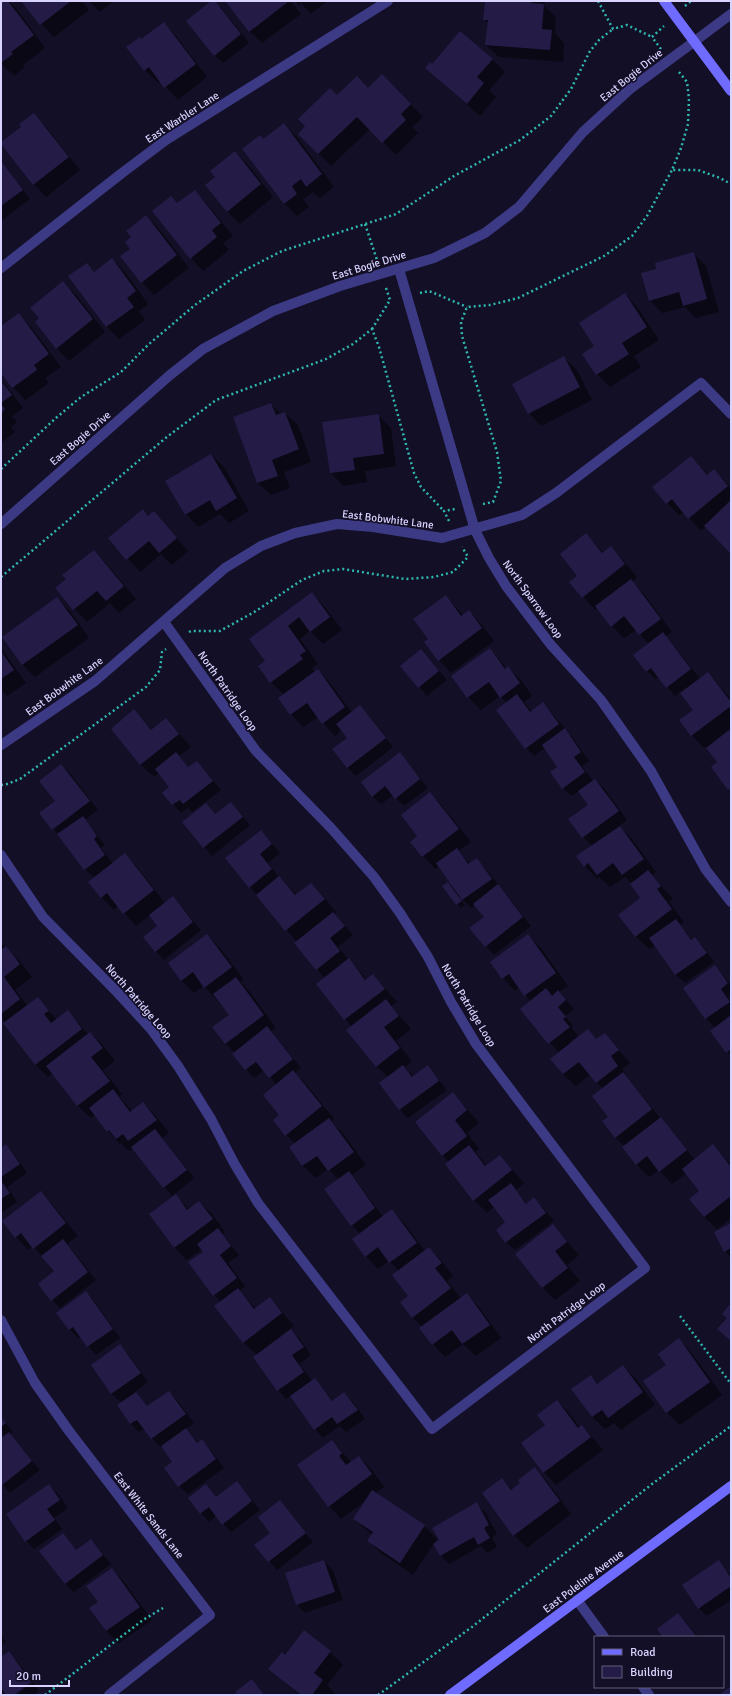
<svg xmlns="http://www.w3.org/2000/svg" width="732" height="1696" font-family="Signika,sans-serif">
<rect width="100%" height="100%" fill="#130f26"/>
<g fill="#0007">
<polygon points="1,1 9,1 15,7 45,48 23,65 25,67 14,76 1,63"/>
<polygon points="23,1 82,1 89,10 54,37 41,24"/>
<polygon points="89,1 114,1 100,12"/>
<polygon points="213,1 222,9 249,43 223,63 214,55"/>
<polygon points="227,1 291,1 301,14 262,43 249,31"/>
<polygon points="295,1 327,1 311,14 301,3 299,5"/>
<polygon points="486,1 545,1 544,6 556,17 555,33 564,43 563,62 499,57 486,45 488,23 484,19"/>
<polygon points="164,23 176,36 207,77 178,100 161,81 158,83 145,70 128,47 141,40"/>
<polygon points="492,59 505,72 489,90 496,97 480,116 426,68 432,65"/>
<polygon points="395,88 423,117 412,127 418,133 396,155 370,129 331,166 299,134 337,96 368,89"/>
<polygon points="34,114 46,127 80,170 46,197 34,184 23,127"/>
<polygon points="284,125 297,137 334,187 320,198 313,192 303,199 309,207 297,216 284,203 264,140"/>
<polygon points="235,152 248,165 273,197 240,224 227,211 216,178"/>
<polygon points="1,162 30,199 1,221"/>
<polygon points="194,191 207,204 233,236 223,243 229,250 203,271 191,258 171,197 178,204"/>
<polygon points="146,216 159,229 189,268 154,295 142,282 132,249 132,237"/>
<polygon points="694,254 706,266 719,312 696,318 685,307 662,313 650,300 658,270"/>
<polygon points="112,259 125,272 148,304 139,311 145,320 119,339 107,327 70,276 87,264 95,272"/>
<polygon points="63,283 76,295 105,332 69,361 56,348 40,319"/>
<polygon points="625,294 637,307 659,340 634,356 641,367 610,387 597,374 584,354 596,346"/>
<polygon points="19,314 31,327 61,367 45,378 49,383 25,400 13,387 1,371 1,327"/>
<polygon points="564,358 577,370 592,400 541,426 529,413"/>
<polygon points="1,379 23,408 12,416 17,422 11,427 15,432 1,443"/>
<polygon points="271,404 281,414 285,413 298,425 311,462 284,472 290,488 271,495 258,483 234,418"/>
<polygon points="378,415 391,428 396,466 365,471 367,482 343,486 331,473 323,423"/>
<polygon points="211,455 224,467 249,511 229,523 220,514 198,527 186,514"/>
<polygon points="691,457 708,475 714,470 731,488 731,553 706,527 701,531 684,512 679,515 667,503"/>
<polygon points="143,510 149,516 154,512 188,551 172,565 161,554 140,572 109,538"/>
<polygon points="586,534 604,553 611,547 623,560 637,577 632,582 643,593 672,632 666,636 700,679 708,673 731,699 731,728 727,731 731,734 731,792 718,762 706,747 704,748 692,735 680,720 695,710 681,691 675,696 659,677 655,679 647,671 649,644 636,630 624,638 612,626 598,608 595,610 570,582 578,576"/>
<polygon points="94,551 106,563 136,599 119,613 110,603 87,622 56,588 67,580"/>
<polygon points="312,594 324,606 342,630 323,644 310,631 300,639 318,664 312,668 315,672 318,670 330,683 352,713 360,707 393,747 356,776 347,767 348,738 342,730 335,736 318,717 303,727 291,714 279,698 284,695 271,682 259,666 266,661 250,640"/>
<polygon points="446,596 463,615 469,611 481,624 494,641 451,673 439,660 430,640"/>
<polygon points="57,598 70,611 89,638 35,677 23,665"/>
<polygon points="1,648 26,683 7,696 1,690"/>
<polygon points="490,649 507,669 508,668 521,680 532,696 524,702 532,712 543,703 573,738 589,761 582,766 593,781 595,780 604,788 627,820 619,826 632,839 656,872 652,875 673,899 669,902 684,922 680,925 692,940 695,938 703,947 714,962 685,983 676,975 655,945 649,949 636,937 620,916 642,898 632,884 625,877 610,887 599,877 597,879 585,866 592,846 583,837 589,805 579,791 571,796 563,788 559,767 545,748 534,756 526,748 507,703 500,696 481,710 468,697"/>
<polygon points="421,650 447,680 427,696 401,666"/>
<polygon points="134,711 152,730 166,719 191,747 179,756 189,768 197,762 221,790 192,812 188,808 181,813 163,793 170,787 159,773 154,777 141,765 112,729"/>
<polygon points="399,754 428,788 404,806 393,795 381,804 372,796"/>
<polygon points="61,765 70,773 98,810 85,820 105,845 101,848 113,864 125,855 137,867 165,903 173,897 201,930 164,960 156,951 159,927 150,915 136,926 118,906 114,910 101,897 94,878 85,869 41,813 56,801"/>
<polygon points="430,793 442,806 471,842 458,851 470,864 476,860 485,868 531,926 494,955 471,928 485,917 475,905 471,908 460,897 465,906 461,908 457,904 448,883 455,889 439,866 435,869 411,842 418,836"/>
<polygon points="231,803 250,825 212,856 183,822 206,804 216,815"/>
<polygon points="260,831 280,853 268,863 279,877 297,895 311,884 323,896 336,912 334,914 353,935 338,947 367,980 373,975 397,1002 391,1006 411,1029 396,1041 412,1061 405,1067 414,1077 428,1067 447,1090 408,1118 400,1110 380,1083 388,1077 377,1067 348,1030 352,1027 317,984 325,978 317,969 297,942 250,887"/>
<polygon points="207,935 220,948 244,980 241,982 249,991 276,1028 271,1031 301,1068 295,1073 306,1084 334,1119 331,1122 342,1132 366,1165 352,1175 383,1217 392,1210 404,1223 425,1251 429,1248 441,1260 453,1276 447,1281 461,1299 467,1295 479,1307 501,1338 476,1356 463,1344 445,1357 433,1344 422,1327 412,1317 409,1296 399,1271 389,1261 378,1269 366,1256 360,1234 352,1225 338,1179 328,1169 316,1178 303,1166 290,1148 295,1144 274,1121 281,1115 277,1085 264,1070 254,1078 233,1054 235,1053 225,1043 230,1015 204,986 194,993 182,981 169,963"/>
<polygon points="528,936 541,948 568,986 559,992 574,1009 565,1016 573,1026 571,1027 578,1036 569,1043 570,1044 588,1030 597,1040 605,1034 630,1063 622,1069 629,1080 695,1160 713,1146 731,1165 731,1218 717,1229 704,1217 701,1191 687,1173 672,1184 659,1170 649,1177 636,1164 625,1147 615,1137 603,1089 590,1075 576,1086 563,1074 559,1053 521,1009 531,1001 519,988 515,991 503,978"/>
<polygon points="1,943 19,960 32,977 15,990 28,1006 38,998 57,1020 68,1012 88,1034 90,1033 103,1045 115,1061 103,1070 122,1094 119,1096 132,1111 143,1103 156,1116 169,1133 162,1138 194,1178 172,1196 133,1148 129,1151 121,1143 120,1144 108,1131 95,1115 91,1118 78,1106 53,1073 48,1077 35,1064 1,1017"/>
<polygon points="715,966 731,985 731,995 728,997 731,1001 731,1056 711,1031 715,1028 706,1018 684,988"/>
<polygon points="453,1093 479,1123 467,1133 479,1149 475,1152 487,1166 500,1156 524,1183 516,1190 527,1204 534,1198 554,1221 515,1250 506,1242 506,1223 495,1206 487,1213 474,1200 449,1162 442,1155"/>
<polygon points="5,1146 14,1154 27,1173 7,1187 17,1202 1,1213 1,1149"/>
<polygon points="41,1192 53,1205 78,1236 67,1244 96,1280 60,1308 52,1300 55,1272 33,1246 28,1250 16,1237"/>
<polygon points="176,1196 189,1209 199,1202 212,1214 225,1232 222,1234 239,1255 228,1263 245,1286 239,1291 256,1309 270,1298 294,1326 280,1336 282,1338 291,1331 300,1339 311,1355 299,1364 312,1381 315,1379 333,1401 344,1393 353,1402 365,1419 346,1432 340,1426 323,1438 315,1429 291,1396 286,1399 278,1390 257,1355 244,1343 216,1307 221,1302 214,1295 204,1252 202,1249 187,1260 174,1247"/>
<polygon points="731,1225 731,1258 725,1251"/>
<polygon points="553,1226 579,1255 567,1265 580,1281 555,1300 542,1287"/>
<polygon points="86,1292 94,1301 120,1338 96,1355 80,1336 78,1338 69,1329"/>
<polygon points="679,1340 691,1352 722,1395 680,1425 667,1413 644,1381 667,1365"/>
<polygon points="120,1346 128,1354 148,1382 135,1392 148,1407 169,1392 177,1400 194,1423 186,1429 198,1443 202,1441 210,1449 224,1468 188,1494 179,1486 174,1462 162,1446 160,1447 144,1429 139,1432 131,1424 118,1406 122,1403 112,1394 92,1365"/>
<polygon points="623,1366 636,1379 655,1405 621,1430 614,1423 605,1429 592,1417 573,1390 591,1376 599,1384"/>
<polygon points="557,1401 570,1414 580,1428 582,1426 594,1439 603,1450 556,1485 544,1472 547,1426"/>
<polygon points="1,1417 13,1432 10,1435 40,1470 10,1493 1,1483"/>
<polygon points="332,1441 351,1462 359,1457 371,1469 384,1487 375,1493 424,1526 437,1539 413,1575 381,1553 368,1541 372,1535 354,1519 367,1500 341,1519 329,1506"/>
<polygon points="535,1469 547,1481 571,1514 527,1548 514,1535 502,1480 513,1490 521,1483"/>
<polygon points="237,1483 260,1510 231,1532 216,1516 209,1522 201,1513 206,1486 217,1498"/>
<polygon points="49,1485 57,1493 68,1508 54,1518 62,1529 34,1549 26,1541"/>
<polygon points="280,1502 313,1542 277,1570 256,1545 272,1533"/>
<polygon points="477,1504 485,1512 497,1534 492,1537 497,1547 487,1553 481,1546 449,1564 441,1556 440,1541"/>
<polygon points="63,1535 77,1551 91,1540 111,1564 74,1592 65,1584"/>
<polygon points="324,1561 333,1570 343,1600 305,1613 297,1604"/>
<polygon points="719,1562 731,1576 731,1600 707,1616 699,1608"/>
<polygon points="112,1569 124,1582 152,1620 119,1643 106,1631 90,1608 99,1602"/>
<polygon points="678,1614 686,1622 698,1637 664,1637"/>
<polygon points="1,1635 6,1642 1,1646"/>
<polygon points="330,1652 343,1665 327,1685 335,1693 334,1695 299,1695 270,1669 285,1656"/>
<polygon points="9,1653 17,1661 32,1681 13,1695 7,1695 6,1693 1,1695 1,1658"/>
<polygon points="33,1683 39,1691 34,1695 16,1695"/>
</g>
<g fill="#241b47">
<polygon points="1,1 8,1 34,35 11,52 13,54 1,63"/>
<polygon points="21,1 71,1 40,25"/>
<polygon points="211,1 215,1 241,34 214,56 186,21"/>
<polygon points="225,1 289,1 249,32"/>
<polygon points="485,1 531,1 531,3 544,4 542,29 552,30 550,50 485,45 488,20 483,20"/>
<polygon points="164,22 196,64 164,88 149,67 144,71 126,47 140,37 141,39"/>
<polygon points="460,31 493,59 477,77 484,83 467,104 425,68 430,62 432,64"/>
<polygon points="382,74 411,104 401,114 406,120 382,143 357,117 318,154 298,134 305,126 298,119 330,88 337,95 357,76 368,88"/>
<polygon points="34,113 69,157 33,185 1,144 1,142 21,127 19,124"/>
<polygon points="284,123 322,174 306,187 301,179 292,186 297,194 284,204 242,149 260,135 263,139"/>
<polygon points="235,151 261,184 227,212 205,185 215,177 210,171"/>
<polygon points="1,161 23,190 1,206"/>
<polygon points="195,190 221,223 212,230 217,237 190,259 152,211 171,196 177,203"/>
<polygon points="146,215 177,255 141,283 120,256 130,249 125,242 131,237 126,231"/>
<polygon points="694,252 707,299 683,306 679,292 649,301 641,273 656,269 655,263"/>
<polygon points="112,258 136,291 127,298 134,307 106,327 68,276 87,263 94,272"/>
<polygon points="63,281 93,319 56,349 35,322 39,318 30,308"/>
<polygon points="625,293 647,327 622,343 629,354 596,375 582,354 594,346 579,323"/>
<polygon points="19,313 49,354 34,365 37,370 12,388 1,373 1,326"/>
<polygon points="564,356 580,387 528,414 512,384"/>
<polygon points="1,381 12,395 1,403"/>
<polygon points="271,403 276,415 285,412 299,449 272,460 278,476 257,483 233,417"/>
<polygon points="1,404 5,409 1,413"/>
<polygon points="379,414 384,454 353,458 355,470 330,473 322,422"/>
<polygon points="211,454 237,498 216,511 210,500 185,515 165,481"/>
<polygon points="691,456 707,475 714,469 728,486 688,519 672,499 666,504 652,487"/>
<polygon points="731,500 731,554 704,526"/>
<polygon points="143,509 148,516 154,511 177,538 159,553 149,541 126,560 108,538"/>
<polygon points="586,533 602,553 611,546 625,564 582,598 569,582 577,576 560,554"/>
<polygon points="94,550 124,586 106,601 97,591 73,610 55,588 66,579 62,575"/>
<polygon points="631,579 661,619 639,635 624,616 611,627 595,606"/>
<polygon points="312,592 330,617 310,632 299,617 288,626 306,651 300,655 303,659 270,683 258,666 265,661 249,639"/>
<polygon points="446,595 461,616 469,610 482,628 438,661 424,642 428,639 413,619"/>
<polygon points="57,597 78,625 22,665 2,637"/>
<polygon points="663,632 691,669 666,688 651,668 646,672 633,655"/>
<polygon points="490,648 505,669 508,666 520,683 500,698 489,682 467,698 451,676"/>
<polygon points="421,649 439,671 418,688 400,666"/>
<polygon points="1,651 14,670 1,679"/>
<polygon points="318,669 345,707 322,724 307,703 290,715 278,698"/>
<polygon points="708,672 731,702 731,706 691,736 679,720 693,710 680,693"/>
<polygon points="517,694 530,712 543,702 559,724 525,749 496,710"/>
<polygon points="360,705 386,738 347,768 332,749 347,738 336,724"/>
<polygon points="134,709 151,730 166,718 179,734 140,765 111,729"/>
<polygon points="565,728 581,752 574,757 585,772 562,789 550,772 557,767 542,745"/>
<polygon points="729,730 731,734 731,788 728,790 711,767 717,762 706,748"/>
<polygon points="176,752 188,767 197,761 213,781 183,804 180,800 172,805 162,793 169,787 155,769"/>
<polygon points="400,752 420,779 395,799 385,786 372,797 361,782"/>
<polygon points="61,764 90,801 52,830 39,813 55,801 39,781"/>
<polygon points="595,779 619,811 582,838 568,819 588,805 578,791"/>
<polygon points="430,792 459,829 422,857 410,842 417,836 401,815"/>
<polygon points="231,802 243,817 203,848 182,822 206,803 215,814"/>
<polygon points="83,816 97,836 94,839 105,855 84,870 57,834"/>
<polygon points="620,826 644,859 622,875 613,863 597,875 588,863 584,867 576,856"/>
<polygon points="261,830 272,844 260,854 272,869 249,888 225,858"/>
<polygon points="457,848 468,864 477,858 492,879 462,900 436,863"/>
<polygon points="125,853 154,890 123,914 107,893 101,898 88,882"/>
<polygon points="648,870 661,886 657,889 672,909 635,937 618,915 640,898 630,884"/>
<polygon points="279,876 295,895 311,883 325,899 285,931 256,895"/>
<polygon points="448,882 462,901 456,905 442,886"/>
<polygon points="498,884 523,917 485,947 469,928 484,917 473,904"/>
<polygon points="173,896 193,922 155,952 143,937 157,926 149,915"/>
<polygon points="333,912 345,926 330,938 340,951 316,970 294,943"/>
<polygon points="676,919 691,940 695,937 707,953 675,975 649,938"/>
<polygon points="207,934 232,967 204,988 193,972 181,981 168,963"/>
<polygon points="528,934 556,973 524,996 509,974 502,979 490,962"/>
<polygon points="6,946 20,964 4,977 20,999 1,1014 1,950"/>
<polygon points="349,958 365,980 373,974 385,989 344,1020 316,984"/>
<polygon points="715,965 728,983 721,989 730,1002 705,1019 683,988"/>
<polygon points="236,977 264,1015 225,1044 212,1027 229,1015 213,994"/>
<polygon points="546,988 552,996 558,990 566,1000 558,1007 566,1017 563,1019 570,1027 548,1044 520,1009"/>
<polygon points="38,997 49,1011 44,1014 51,1023 68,1010 82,1029 35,1065 3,1023"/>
<polygon points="386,999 399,1016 384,1027 400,1048 376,1067 346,1030"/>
<polygon points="731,1015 731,1049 726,1053 710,1031"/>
<polygon points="267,1026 293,1059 269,1078 256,1062 245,1070 232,1054"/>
<polygon points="588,1029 596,1039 605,1033 619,1050 611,1056 618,1066 596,1083 579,1062 563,1074 550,1059"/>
<polygon points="90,1032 103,1048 91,1057 110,1081 77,1106 46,1066"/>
<polygon points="403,1065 412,1077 428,1065 439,1081 399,1110 379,1083"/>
<polygon points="293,1070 322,1106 285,1136 273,1120 279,1115 263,1095"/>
<polygon points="623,1072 652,1109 615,1138 602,1121 608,1117 592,1096"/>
<polygon points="113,1089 130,1112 143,1102 157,1120 128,1141 123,1134 116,1139 109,1130 107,1132 89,1108"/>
<polygon points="453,1092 467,1110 455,1120 467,1136 442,1156 415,1122"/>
<polygon points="661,1117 687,1150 659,1172 647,1156 636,1165 622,1147"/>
<polygon points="329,1118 354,1152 328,1171 317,1156 302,1166 289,1147"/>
<polygon points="155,1129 187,1170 163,1188 131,1147"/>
<polygon points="6,1144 20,1164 1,1177 1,1148"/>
<polygon points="713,1144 731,1167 731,1196 704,1217 689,1199 699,1191 682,1169"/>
<polygon points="469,1145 485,1166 500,1155 512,1170 473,1201 445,1164"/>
<polygon points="349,1171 375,1208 351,1226 324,1189"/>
<polygon points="1,1181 10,1193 1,1199"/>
<polygon points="511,1183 526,1204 534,1197 546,1213 505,1243 496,1230 505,1222 488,1200"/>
<polygon points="41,1191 66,1223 33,1249 21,1233 15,1238 2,1221"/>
<polygon points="176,1194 187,1210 199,1201 213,1219 174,1248 149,1214"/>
<polygon points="392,1209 417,1243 389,1263 378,1247 365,1257 352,1239"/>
<polygon points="731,1223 731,1248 724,1252 714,1232"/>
<polygon points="553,1224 567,1242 555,1251 568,1268 542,1288 515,1254"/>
<polygon points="218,1228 231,1246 220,1255 237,1278 213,1296 188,1262 203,1252 197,1244"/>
<polygon points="63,1239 88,1272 51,1301 38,1284 54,1271 41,1256"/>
<polygon points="429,1247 442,1263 435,1268 451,1288 412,1318 400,1302 408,1296 392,1275"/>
<polygon points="238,1288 254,1309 270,1297 282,1313 243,1343 214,1306"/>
<polygon points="86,1291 113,1329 87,1347 73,1327 69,1330 56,1313"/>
<polygon points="467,1293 490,1325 462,1344 452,1330 432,1345 419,1328"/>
<polygon points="729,1305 731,1307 731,1341 717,1329 727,1318 722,1314"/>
<polygon points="291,1329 304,1347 292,1355 304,1372 277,1391 253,1357"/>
<polygon points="679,1338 710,1382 666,1413 643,1381 666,1365 658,1354"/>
<polygon points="120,1344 141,1373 111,1394 91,1365"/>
<polygon points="623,1365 643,1392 608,1418 602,1410 592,1417 571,1389 591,1375 597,1384"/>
<polygon points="315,1378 332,1401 344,1392 358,1410 337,1424 332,1417 314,1430 290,1396"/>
<polygon points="169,1391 186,1414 151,1439 137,1420 130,1424 117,1405 136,1392 147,1406"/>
<polygon points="557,1400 578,1428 582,1425 591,1437 543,1473 521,1443 545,1425 537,1415"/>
<polygon points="1,1417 6,1423 1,1427"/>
<polygon points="186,1428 197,1443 202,1439 216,1459 178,1487 164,1468 172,1462 161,1446"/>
<polygon points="9,1432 32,1461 1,1486 1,1438"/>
<polygon points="332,1440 342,1453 339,1456 346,1465 359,1456 372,1474 328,1507 297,1465"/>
<polygon points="535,1467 560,1501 513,1536 482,1493 502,1478 511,1490 520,1483 518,1480"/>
<polygon points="237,1481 252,1501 222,1525 209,1507 200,1514 188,1498 206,1484 216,1497"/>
<polygon points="49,1484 60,1500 47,1509 55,1520 25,1542 6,1514"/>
<polygon points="372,1490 425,1525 400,1563 367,1541 373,1532 353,1519"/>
<polygon points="280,1500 306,1533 268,1562 254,1545 270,1533 258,1517"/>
<polygon points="477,1502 489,1525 484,1528 490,1538 478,1545 474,1537 440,1556 433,1544 439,1540 432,1528"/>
<polygon points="63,1533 76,1550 91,1539 103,1555 65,1584 39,1551"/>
<polygon points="324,1560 335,1592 296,1605 285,1573"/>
<polygon points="719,1560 731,1578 731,1586 698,1609 682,1585"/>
<polygon points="112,1568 140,1607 106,1631 89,1608 98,1602 86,1586"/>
<polygon points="678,1613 697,1637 663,1637 657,1629"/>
<polygon points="304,1630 331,1651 314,1673 323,1680 312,1695 301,1695 268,1669 282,1652 285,1655"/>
<polygon points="9,1651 31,1682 14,1695 6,1695 1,1688 1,1657"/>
<polygon points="252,1679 264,1695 238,1695 235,1692"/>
<polygon points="731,1686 731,1695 719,1695"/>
</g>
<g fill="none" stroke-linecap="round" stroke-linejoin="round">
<g stroke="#2fb8b0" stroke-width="2.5" stroke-dasharray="2 3" stroke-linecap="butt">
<polyline points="598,1 613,29 627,25 652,37"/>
<polyline points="685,6 691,1"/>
<polyline points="661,49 652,37 664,26"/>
<polyline points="679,72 687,82 689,99 688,124 681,148 672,170 698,170 720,178 731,184"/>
<polyline points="365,224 377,260"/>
<polyline points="386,288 390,300 392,299"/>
<polyline points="420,293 429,291 467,307"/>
<polyline points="372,329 390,300"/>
<polyline points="1,469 57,417 81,397 121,372 149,344 195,305 243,271 282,251 396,214 454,176 520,140 551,116 571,89 590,51 599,40 613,29"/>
<polyline points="483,504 493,502 501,481 497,452 462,336 461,322 467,307 490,305 518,298 604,256 632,236 647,216 672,170"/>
<polyline points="449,521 444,511 455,509"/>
<polyline points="1,577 168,436 216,400 326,359 353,344 372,329 379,347 414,473 421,487 444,511"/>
<polyline points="189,632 191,631 220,631 256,611 302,580 324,571 343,569 405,579 434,577 453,572 468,557 462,547"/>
<polyline points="1,785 7,784 20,779 146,687 160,670 162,652 166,649"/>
<polyline points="680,1316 731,1384"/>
<polyline points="45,1695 143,1620 163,1608"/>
<polyline points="378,1695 472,1627 652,1484 731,1426"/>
</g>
<g stroke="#3d3a85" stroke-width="10">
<polyline points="695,41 731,14"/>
<polyline points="1,268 122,173 166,140 388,1"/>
<polyline points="399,269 475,530 489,558 506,586 551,645 601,700 651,771 706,870 731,902"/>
<polyline points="1,745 95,681 225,568 261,546 295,533 337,524 373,527 442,538 522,515 556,493 701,383 731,414"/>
<polyline points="1,855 43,917 117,992 151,1029 178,1066 211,1119 234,1163 258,1203 432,1429 645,1268 476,1044 451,1002 428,957 400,913 374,877 331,828 256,751 164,622"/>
<polyline points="1,1320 35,1383 69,1431 210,1615 109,1695"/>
<polyline points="577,1600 604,1637"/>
<polyline points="643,1687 649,1695"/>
</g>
<polyline stroke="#3d3a85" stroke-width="10" points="1,524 170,375 203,349 273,311 340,286 434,258 485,233 519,207 583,132 630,89 695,41"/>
<g stroke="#6f6bff" stroke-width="10">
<polyline points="664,1 731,91"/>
<polyline points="450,1695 731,1486"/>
</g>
</g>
<g text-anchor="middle" stroke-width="3.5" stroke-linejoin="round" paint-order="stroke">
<g font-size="11" fill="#d9d4ff" stroke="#130f26">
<text transform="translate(631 75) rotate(-39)" y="4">East Bogie Drive</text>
<text transform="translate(182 117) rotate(-33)" y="4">East Warbler Lane</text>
<text transform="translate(369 265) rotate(-17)" y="4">East Bogie Drive</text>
<text transform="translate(80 438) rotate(-41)" y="4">East Bogie Drive</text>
<text transform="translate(388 519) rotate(7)" y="4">East Bobwhite Lane</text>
<text transform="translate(533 599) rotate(54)" y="4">North Sparrow Loop</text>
<text transform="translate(64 686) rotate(-36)" y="4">East Bobwhite Lane</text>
<text transform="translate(228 691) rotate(55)" y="4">North Patridge Loop</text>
<text transform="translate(139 1001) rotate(49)" y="4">North Patridge Loop</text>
<text transform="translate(469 1005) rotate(59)" y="4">North Patridge Loop</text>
<text transform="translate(566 1312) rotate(-37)" y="4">North Patridge Loop</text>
<text transform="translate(149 1515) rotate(52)" y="4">East White Sands Lane</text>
<text transform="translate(583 1581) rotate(-37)" y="4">East Poleline Avenue</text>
</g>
</g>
<rect width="732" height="1696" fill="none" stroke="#d9d4ff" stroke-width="4"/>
<rect x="594" y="1636" width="130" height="52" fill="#130f26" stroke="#625e7d"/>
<rect x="602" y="1649" width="20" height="6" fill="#6f6bff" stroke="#625e7d"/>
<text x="630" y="1656" font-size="12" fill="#d9d4ff">Road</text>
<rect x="602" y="1666" width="20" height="12" fill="#241b47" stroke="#625e7d"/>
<text x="630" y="1676" font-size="12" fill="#d9d4ff">Building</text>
<path d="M10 1680v6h59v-6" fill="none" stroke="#d9d4ff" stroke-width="2"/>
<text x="16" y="1680" font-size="12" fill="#d9d4ff" stroke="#130f26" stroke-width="3" paint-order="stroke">20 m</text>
</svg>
